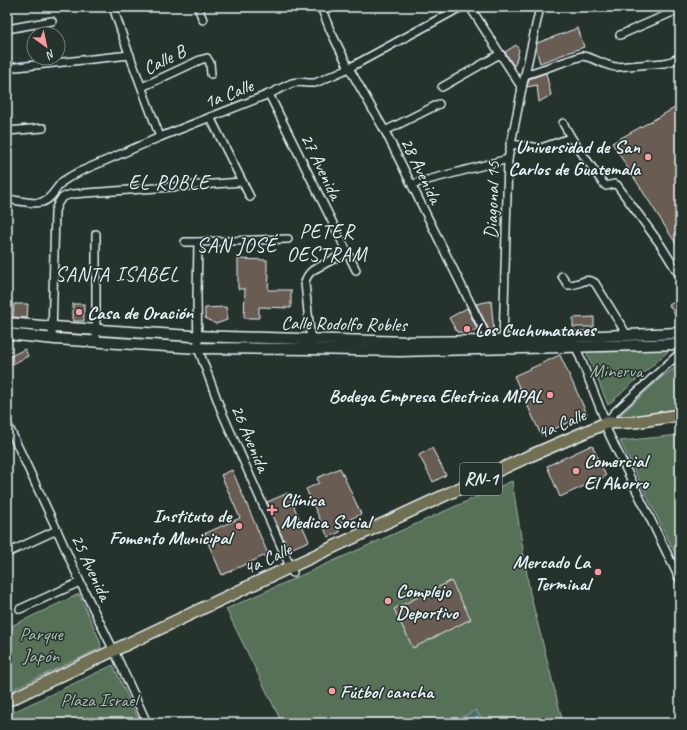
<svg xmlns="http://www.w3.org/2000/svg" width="687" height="730" font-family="Caveat,sans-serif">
<rect width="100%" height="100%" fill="#26332d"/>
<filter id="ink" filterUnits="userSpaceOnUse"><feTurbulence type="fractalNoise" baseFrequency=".025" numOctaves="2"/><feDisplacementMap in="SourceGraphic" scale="8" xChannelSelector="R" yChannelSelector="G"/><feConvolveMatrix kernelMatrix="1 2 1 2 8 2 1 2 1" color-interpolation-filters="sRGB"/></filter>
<g filter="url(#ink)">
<g fill="#567158" stroke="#9fb1a8">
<polygon points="672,348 608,405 586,351"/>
<polygon points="680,364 680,413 616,419 662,377"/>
<polygon points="680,435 680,564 620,441"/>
<polygon points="512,481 530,593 563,723 282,723 226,609"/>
<polygon points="79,594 100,641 101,648 7,692 7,628"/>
<polygon points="113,665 140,723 82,723 81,721 76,723 7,723 7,715"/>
</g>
<polygon fill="#486d6d" stroke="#88a2a5" points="476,710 484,723 450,723"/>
<g fill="#675b53" stroke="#e8f1f8">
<polygon points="578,28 584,47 540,63 536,49 537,43"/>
<polygon points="516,45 519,50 515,65 513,65 505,52"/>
<polygon points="546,73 551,95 539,102 537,85 527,87 529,79"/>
<polygon points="680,105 680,250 612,143"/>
<polygon points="238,259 267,260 267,273 269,274 268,290 291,290 291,308 259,307 259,318 244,318 245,289 238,289"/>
<polygon points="680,299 680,323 669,305"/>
<polygon points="491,301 494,332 490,332 476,304"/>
<polygon points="14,304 28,304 27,318 13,317"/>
<rect x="73" y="304" width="11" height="17"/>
<polygon points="226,307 227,320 216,324 205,318 205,308"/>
<polygon points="467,308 477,329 469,333 457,332 449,318"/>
<polygon points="594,317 594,327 573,327 573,318"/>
<polygon points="25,349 28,356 7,367 7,358"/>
<polygon points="560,355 587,414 541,435 514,376"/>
<polygon points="592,445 606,476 560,497 547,466"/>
<polygon points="432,448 446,475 433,482 419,455"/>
<polygon points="340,468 361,514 337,525 340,532 328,537 306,489 319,483 317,478"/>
<polygon points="232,470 268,554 222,575 204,534 240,518 221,475"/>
<polygon points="288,493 309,541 288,550 267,502"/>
<polygon points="451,581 471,619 413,648 394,609"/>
</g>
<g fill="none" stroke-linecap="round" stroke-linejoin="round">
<g stroke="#e8f1f8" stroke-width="10">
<g id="street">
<polyline points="113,7 124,40 160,137"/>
<polyline points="198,7 203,20"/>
<polyline points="321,7 330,30 349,68 385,131 489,341 489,345"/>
<polyline points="470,7 522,88"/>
<polyline points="7,29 52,21"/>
<polyline points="620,35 680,9"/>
<polyline points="7,68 130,55"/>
<path d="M525,75l57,-19c12,1 22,10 34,11l48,-4 8,-2 8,-4"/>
<polyline points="142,87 200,60 207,58 210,63 211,74"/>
<polyline points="442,87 500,54"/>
<polyline points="269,94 356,270"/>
<polyline points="210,117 250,197"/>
<polyline points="563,123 572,139 603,183 606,186 614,184 617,185 660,244 680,276"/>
<polyline points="7,131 43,128"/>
<polyline points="385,131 439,104"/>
<polyline points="510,144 541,148 570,138 572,139"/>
<polyline points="412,184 508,159"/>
<path d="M7,199c9,1 28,6 35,3 9,-2 14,-14 20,-20 5,-4 11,-7 17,-10l81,-35 109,-43 23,-11 7,-1 9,1h7l7,-3 27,-12 112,-61"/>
<polyline points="185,242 198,242 288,239"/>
<polyline points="198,242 197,298 198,348 221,410 293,573"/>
<path d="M562,276l6,9c10,1 18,-9 27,-2l32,52"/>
<path d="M52,339l3,-128c4,-11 5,-14 17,-17l170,-12"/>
<polyline points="96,342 96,234"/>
<path d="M311,342l-6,-59c1,-7 4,-10 8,-13l34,-18"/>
<polyline points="503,343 508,159 522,88 540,7"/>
<polyline points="575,343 576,347 606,423 607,430 680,580"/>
<polyline points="7,423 57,530 80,582 116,655 147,723"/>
<polyline points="606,423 615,412 680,353"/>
<polyline points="7,553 57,530"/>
<polyline points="20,609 80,582"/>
</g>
</g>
<g stroke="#e8f1f8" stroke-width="13">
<g id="secondary">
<polyline points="7,323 53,327 192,336 409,342 489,341 574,337 680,333"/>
<polyline points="7,334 55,339 198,348 311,349 399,351 680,344"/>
</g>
</g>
<g stroke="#e8f1f8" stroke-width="14">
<polyline id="primary" points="7,701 258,582 525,458 606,423 635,422 680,415"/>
</g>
<use href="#street" stroke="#26332d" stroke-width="7"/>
<use href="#secondary" stroke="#26332d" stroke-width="10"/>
<use href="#primary" stroke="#716f52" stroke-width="11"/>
</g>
</g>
<g fill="#ff9aa2" stroke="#26332d" stroke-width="1.5">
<circle cx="648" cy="157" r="4"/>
<circle cx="79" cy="312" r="4"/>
<circle cx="467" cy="329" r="4"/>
<circle cx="550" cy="395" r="4"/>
<circle cx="576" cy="471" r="4"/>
<path d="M270 504h4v4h4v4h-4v4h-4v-4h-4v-4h4z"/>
<circle cx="239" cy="526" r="4"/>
<circle cx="598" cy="572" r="4"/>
<circle cx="388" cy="601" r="4"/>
<circle cx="332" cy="691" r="4"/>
</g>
<g text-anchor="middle" stroke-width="3" stroke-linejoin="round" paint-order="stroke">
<rect fill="#26332d" stroke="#aeb8bb" stroke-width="1" x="460" y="463" width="42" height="32" rx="3"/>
<g font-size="18" font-weight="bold" fill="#e8f1f8">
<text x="481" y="485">RN-1</text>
</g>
<g font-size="19" fill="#e8f1f8" stroke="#26332d">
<text transform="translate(164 59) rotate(-26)" y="7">Calle B</text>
<text transform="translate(228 93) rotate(-21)" y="7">1a Calle</text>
<text transform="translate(322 166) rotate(64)" y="7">27 Avenida</text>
<text transform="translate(422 170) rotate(64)" y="7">28 Avenida</text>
<text transform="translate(491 200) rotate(-88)" y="7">Diagonal 15</text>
<text transform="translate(344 323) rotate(1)" y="7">Calle Rodolfo Robles</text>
<text transform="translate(561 423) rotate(-23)" y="7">4a Calle</text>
<text transform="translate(251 438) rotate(67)" y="7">26 Avenida</text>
<text transform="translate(267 558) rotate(-25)" y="7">4a Calle</text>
<text transform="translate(92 567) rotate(65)" y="7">25 Avenida</text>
</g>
<g font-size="19" font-weight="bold" fill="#e8f1f8" stroke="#26332d" text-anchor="start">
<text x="640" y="153" text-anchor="end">Universidad de San<tspan x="640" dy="22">Carlos de Guatemala</tspan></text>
<text x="87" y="319">Casa de Oración</text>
<text x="475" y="336">Los Cuchumatanes</text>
<text x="542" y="402" text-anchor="end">Bodega Empresa Electrica MPAL</text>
<text x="584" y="467">Comercial<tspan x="584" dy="22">El Ahorro</tspan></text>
<text x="281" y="506">Clínica<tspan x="281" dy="22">Medica Social</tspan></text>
<text x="231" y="522" text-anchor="end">Instituto de<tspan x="231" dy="22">Fomento Municipal</tspan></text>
<text x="590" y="568" text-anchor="end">Mercado La<tspan x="590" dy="22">Terminal</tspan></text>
<text x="396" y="597">Complejo<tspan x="396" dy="22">Deportivo</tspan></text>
<text x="340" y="698">Fútbol cancha</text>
</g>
<g font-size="19" fill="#aebeb8" stroke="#26332d">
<text x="616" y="377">Minerva</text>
<text x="41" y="640">Parque<tspan x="41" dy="22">Japón</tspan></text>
<text x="99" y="706">Plaza Israel</text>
</g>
<g font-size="20" letter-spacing="1" fill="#e8f1f8" stroke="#26332d">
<text x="169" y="189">EL ROBLE</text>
<text x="327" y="238">PETER<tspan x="327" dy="23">OESTRAM</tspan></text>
<text x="237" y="252">SAN JOSÉ</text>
<text x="117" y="281">SANTA ISABEL</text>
</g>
</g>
<rect width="687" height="730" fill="none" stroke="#26332d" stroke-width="24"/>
<rect x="12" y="12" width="663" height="706" fill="none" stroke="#e8f1f8" stroke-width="1.5" filter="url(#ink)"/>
<g transform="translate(46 46) rotate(147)"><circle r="19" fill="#26332d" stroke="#747f7e"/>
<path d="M0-3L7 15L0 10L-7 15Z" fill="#ff9aa2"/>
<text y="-6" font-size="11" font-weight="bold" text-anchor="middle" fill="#e8f1f8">N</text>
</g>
</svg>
